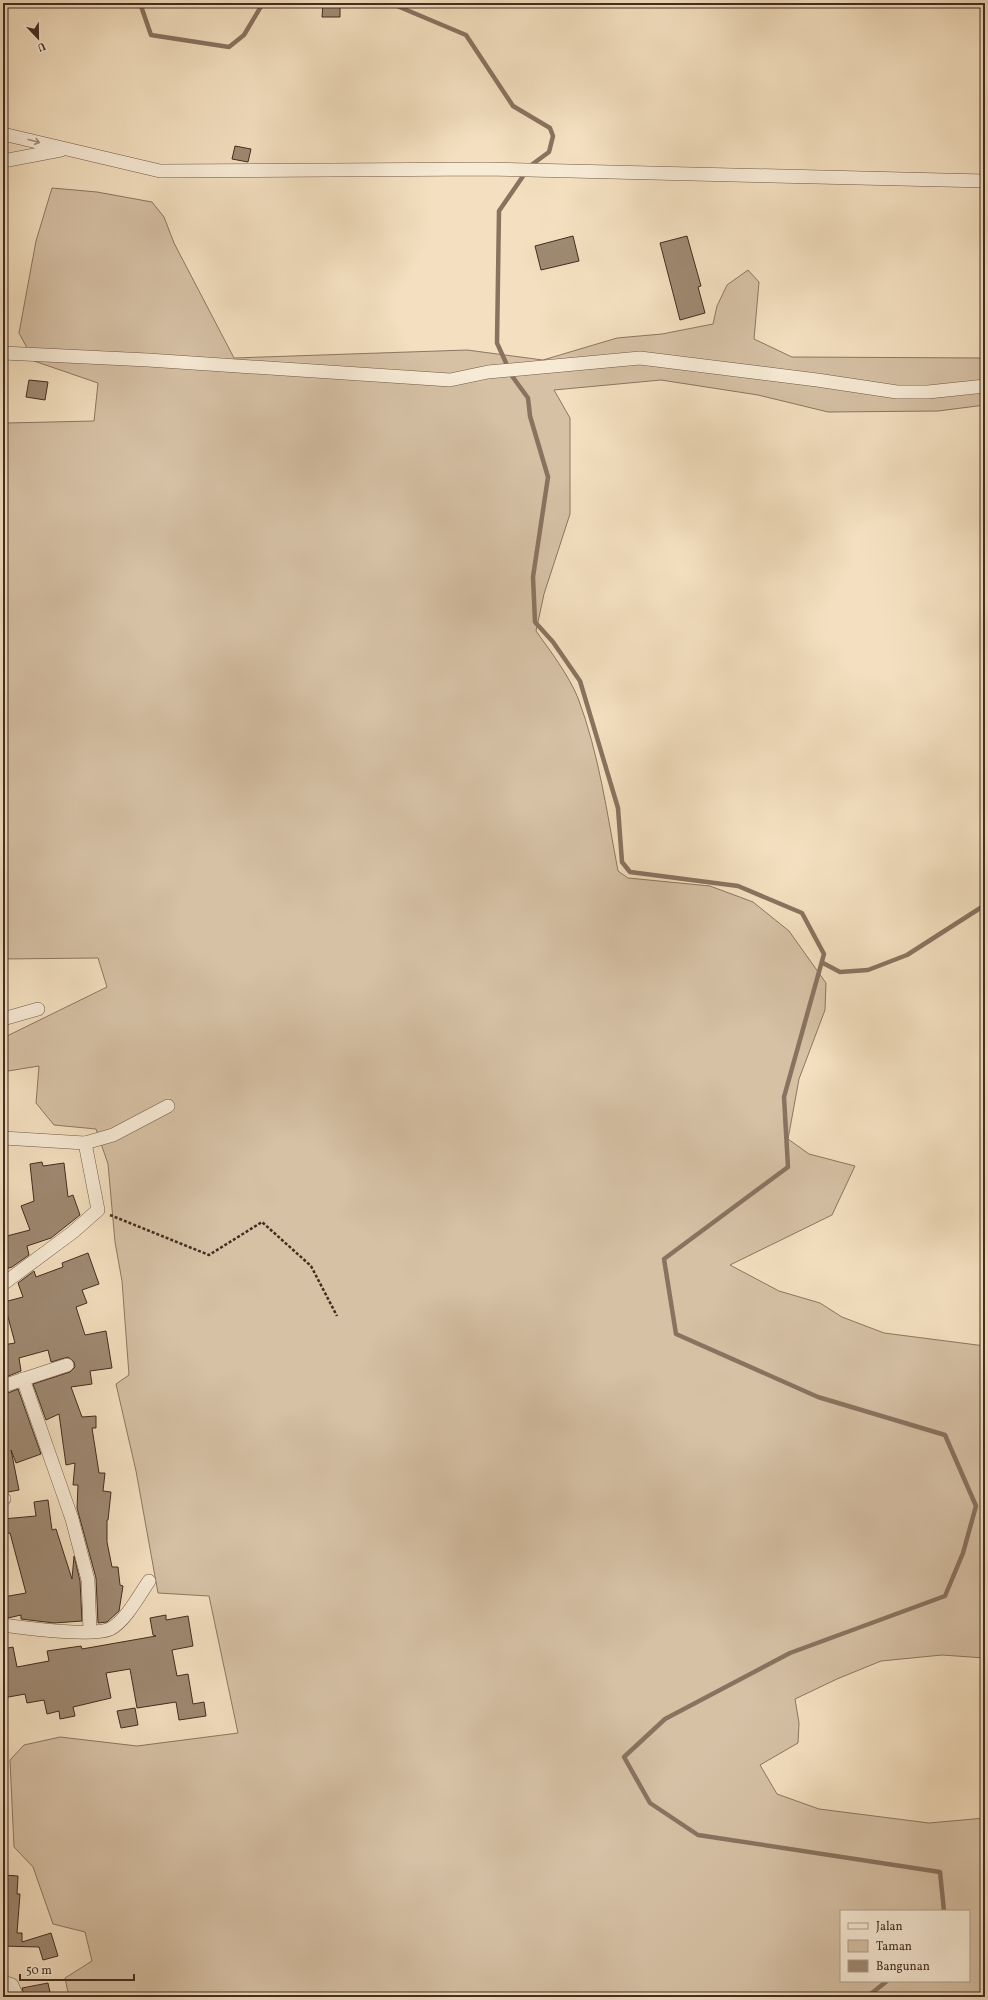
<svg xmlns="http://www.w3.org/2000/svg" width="988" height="2000" font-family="Vollkorn,serif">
<rect width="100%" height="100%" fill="#f4e0c0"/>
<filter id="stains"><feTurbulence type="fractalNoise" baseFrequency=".005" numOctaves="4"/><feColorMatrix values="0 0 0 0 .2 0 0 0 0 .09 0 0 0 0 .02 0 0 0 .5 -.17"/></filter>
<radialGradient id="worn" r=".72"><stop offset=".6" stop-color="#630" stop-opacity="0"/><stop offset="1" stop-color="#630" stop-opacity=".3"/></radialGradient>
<path fill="#d6c1a5" stroke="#8c7662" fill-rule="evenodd" d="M52,188l45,4 55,10 12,15 10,26 60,115 233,-8 76,10 74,-22 45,-4 51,-10 4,-18 10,-21 21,-15 11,12 -5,57 38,18 193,1v47l-47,6 -110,1 -70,-17 -97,-15 -107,10 16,28v96l-26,80 -8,37c15,21 32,43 42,67 21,56 29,115 40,173l10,7 82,8 43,16 36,29 37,52 -1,27 -26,69 -11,60 21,15 46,12 -23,49 -102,50 49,26 41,12 22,14 42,16 101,13v312l-43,-3 -61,6 -44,18 -42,20 4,24 -1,20 -38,22 17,29 42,15 110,14 56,-5v179h-916l-4,-19 27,-17 -7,-29 -32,-8 -20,-57 -19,-20 -4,-87 14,-15 36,-8 77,9 101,-13 -29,-137 -51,-3 -22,-122 -20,-87 13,-9 -7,-94 -7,-39 -7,-78 -12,-35 -42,-4 -18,-22 3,-37 -31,5 -5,-3v-30l104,-51 -9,-29 -95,1v-532l4,-4 87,-2 4,-38 -64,-22 -15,-28 17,-92zM841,1911h128v70h-128z"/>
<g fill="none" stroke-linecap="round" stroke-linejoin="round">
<g stroke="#897360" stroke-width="4.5">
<polyline points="140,3 151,35 229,47 244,35 263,3"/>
<polyline points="390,3 466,35 513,106 550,128 553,136 549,152 530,166 499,211 497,343 512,376 528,398 530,416 548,477 533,577 535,622 553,642 580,681 618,808 622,862 630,872 738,886 802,913 824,954 784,1097 788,1167 664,1259 676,1334 818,1397 945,1435 976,1506 963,1553 945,1596 790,1653 665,1719 624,1757 650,1803 698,1835 940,1872 944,1911"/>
<polyline points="823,963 840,972 868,970 907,955 985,905"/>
<polyline points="867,1997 887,1981"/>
</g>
</g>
<g fill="#9f8a73" stroke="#432c20">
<polygon points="323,4 340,5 340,17 322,17"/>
<polygon points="235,146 251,149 248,162 232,159"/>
<polygon points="573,236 579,261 541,270 535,246"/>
<polygon points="687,236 701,286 698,287 705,313 680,320 660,243"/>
<polygon points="29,380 48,382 45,400 26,397"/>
<polygon points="42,1162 43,1166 64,1163 68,1197 73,1195 80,1215 51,1238 27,1246 29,1255 12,1267 3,1270 3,1237 30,1230 21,1206 34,1201 30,1164"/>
<polygon points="88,1253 99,1284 82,1290 87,1303 76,1307 85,1335 106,1331 112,1368 90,1371 92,1384 71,1387 82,1417 96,1416 96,1428 92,1428 99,1473 105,1473 103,1491 111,1492 108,1520 107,1520 107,1542 112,1567 118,1567 120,1585 123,1586 119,1611 107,1622 98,1623 96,1578 77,1508 78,1485 73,1485 75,1463 66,1465 59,1414 46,1420 33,1384 70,1372 75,1367 74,1362 68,1357 51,1362 48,1350 19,1358 21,1371 6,1377 3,1357 3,1345 15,1343 4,1302 23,1297 18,1283 34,1271 36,1277 63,1267 62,1263"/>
<polygon points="18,1389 41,1454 16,1463 11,1450 19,1490 8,1492 3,1491 3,1441 7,1441 3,1432 3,1395"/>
<polygon points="48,1500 52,1530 56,1529 72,1579 74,1556 80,1581 82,1621 54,1623 21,1619 21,1615 8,1618 3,1615 3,1597 26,1593 10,1533 3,1534 3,1519 36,1516 34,1502"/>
<polygon points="166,1615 166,1620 188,1616 193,1646 172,1650 177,1676 188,1674 193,1704 204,1702 206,1716 179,1720 176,1702 137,1708 130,1669 106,1673 111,1698 73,1707 75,1716 60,1719 59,1711 47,1714 44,1700 27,1703 25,1694 3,1698 3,1649 13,1647 17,1667 49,1661 47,1651 81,1646 82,1649 156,1636 153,1635 150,1618"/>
<polygon points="135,1708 138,1725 121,1728 117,1711"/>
<polygon points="3,1875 18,1876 17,1894 20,1894 17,1933 22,1933 22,1942 51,1933 58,1956 43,1960 39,1947 3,1946"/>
<polygon points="48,1983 51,1997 25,1997 22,1988"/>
</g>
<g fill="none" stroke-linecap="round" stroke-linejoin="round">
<g stroke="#6f5948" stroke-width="14">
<g id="minor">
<polyline points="3,134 160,171 487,169 985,181"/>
<polyline points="3,161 61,150"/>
<polyline points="3,353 148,360 450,380 488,372 640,358 817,380 897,392 928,392 985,386"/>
<polyline points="3,1019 38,1009"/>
<polyline points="3,1138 85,1143"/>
<polyline points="3,1284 73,1232 98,1210 85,1143 113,1135 168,1106"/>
<polyline points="23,1379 72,1519 88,1580 90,1631"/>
<polyline points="3,1386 67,1365"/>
<polyline points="3,1499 4,1499"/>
<path d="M3,1625c22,3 89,12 107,4 15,-7 30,-35 39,-48"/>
<polyline points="3,1982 12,1985 17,1997"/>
</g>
</g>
<polyline stroke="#432c20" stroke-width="2.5" stroke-dasharray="3 2" stroke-linecap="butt" points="110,1215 209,1255 262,1222 311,1266 337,1316"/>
<use href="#minor" stroke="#f8ebd6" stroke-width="13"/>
</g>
<defs><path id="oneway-shaft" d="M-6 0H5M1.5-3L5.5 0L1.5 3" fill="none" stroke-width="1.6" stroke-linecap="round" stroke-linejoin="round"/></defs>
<use stroke="#9e8c7b" href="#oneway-shaft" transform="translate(34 141) rotate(15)"/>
<rect width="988" height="2000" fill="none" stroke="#f4e0c0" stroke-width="16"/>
<rect x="4" y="4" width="980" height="1992" fill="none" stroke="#432c20" stroke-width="2"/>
<rect x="8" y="8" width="972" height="1984" fill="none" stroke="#432c20"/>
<rect x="840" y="1910" width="130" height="72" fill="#f8ebd6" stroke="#b09f8d"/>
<rect x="848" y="1923" width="20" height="6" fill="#f8ebd6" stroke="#b09f8d"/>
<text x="876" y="1930" font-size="12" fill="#432c20">Jalan</text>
<rect x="848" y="1940" width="20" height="12" fill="#d6c1a5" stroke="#b09f8d"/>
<text x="876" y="1950" font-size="12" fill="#432c20">Taman</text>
<rect x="848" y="1960" width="20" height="12" fill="#9f8a73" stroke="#b09f8d"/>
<text x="876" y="1970" font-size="12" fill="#432c20">Bangunan</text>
<g transform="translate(38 38) rotate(158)" stroke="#f8ebd6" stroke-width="3" paint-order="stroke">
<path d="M0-3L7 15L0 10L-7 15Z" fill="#432c20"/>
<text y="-6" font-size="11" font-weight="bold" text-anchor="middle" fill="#432c20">U</text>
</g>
<path d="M20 1974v6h114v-6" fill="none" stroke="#432c20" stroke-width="2"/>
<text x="26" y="1974" font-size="12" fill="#432c20" stroke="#f8ebd6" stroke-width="3" paint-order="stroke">50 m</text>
<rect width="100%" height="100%" filter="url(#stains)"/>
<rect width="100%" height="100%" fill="url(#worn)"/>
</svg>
